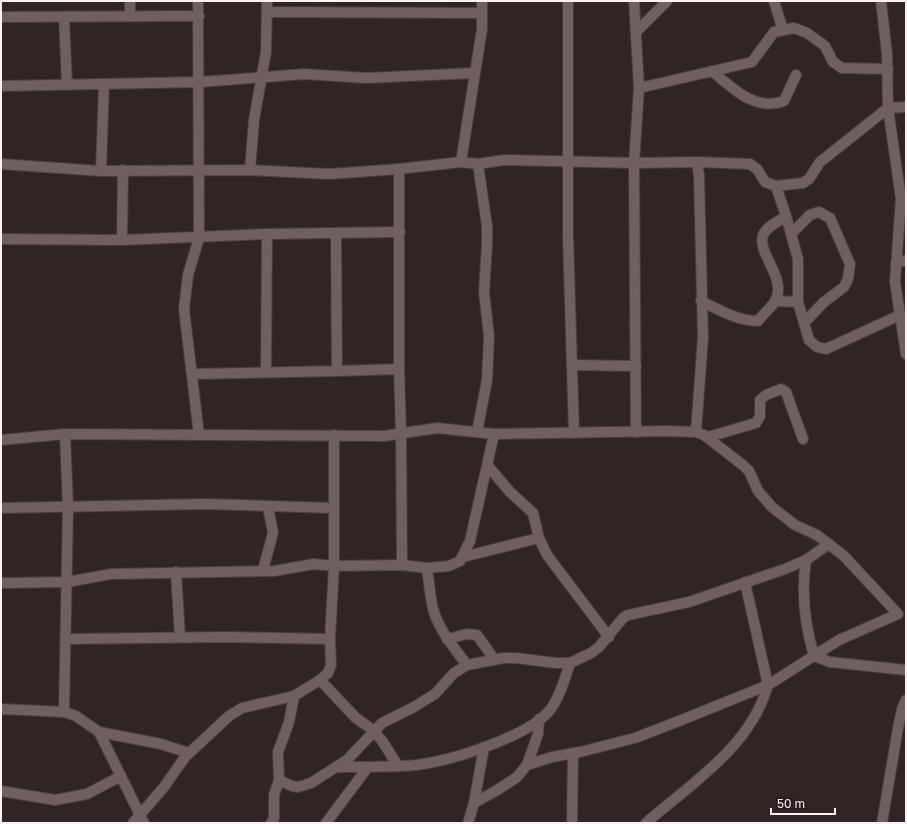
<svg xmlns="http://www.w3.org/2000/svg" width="907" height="824" font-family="'Golos Text',sans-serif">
<rect width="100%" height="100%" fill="#312425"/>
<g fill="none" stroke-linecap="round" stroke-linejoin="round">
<g stroke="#4b3f40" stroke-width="12">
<g id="minor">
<polyline points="130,1 130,16"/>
<polyline points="198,1 199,238 188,275 184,309 199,435"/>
<polyline points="568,1 568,235 574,433"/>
<polyline points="634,1 639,88 634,163 636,432"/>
<polyline points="774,1 783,30"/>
<polyline points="881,1 887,54 888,108 901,199 895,282 906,354"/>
<polyline points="267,12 482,13"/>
<polyline points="1,17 199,16"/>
<polyline points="64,17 67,85"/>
<polyline points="636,32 667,1"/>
<path d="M712,71c20,17 44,41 72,30l12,-26"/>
<polyline points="1,86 200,82 305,74 366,78 474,73"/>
<polyline points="639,88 752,62 774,32 794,28 807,33 825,46 833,62 842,68 888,69"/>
<polyline points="461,162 482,29 482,1"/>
<polyline points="697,162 750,164 757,169 765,182 776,186 803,183 809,179 820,162 888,108 906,107"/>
<polyline points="1,164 101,171 250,170 330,174 399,169 461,162 478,164 504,160 634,163 697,162 699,176 703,337 696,432"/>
<polyline points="399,169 399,369 401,433 402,565"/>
<polyline points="250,170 254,120 266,52 267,1"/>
<polyline points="101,171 104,84"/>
<polyline points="776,186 786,216 798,259 798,302 809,340 817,347 826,349 900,315"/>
<polyline points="791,234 810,215 819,212 830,218 850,264 848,279 844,287 824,302 804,323"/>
<polyline points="1,239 122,240 267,234 400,232"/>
<polyline points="122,240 123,170"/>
<polyline points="896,263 906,260"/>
<path d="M701,301c18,9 37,20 57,20 5,-7 14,-14 18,-21 10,-24 -19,-46 -13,-65 3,-8 16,-14 23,-19"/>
<polyline points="775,301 798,302"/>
<polyline points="572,365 636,366"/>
<polyline points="337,371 399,369"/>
<polyline points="266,372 267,234"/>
<polyline points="192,374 337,371 336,233"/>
<polyline points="477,432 487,380 489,336 484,292 487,245 487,226 478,164"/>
<polyline points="708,437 756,423 760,416 760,400 766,395 781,389 786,392 803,439"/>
<polyline points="1,440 65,434 384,436 437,428 494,434 668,431 696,432 704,435 744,466 749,471 758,491 772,507 795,525 817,535 844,556 898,614 839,640 768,685 679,721 635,738 580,752 552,757 527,765 517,777 499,789 474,803 468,823"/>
<polyline points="488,466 510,492 533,513 539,538 547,555 609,637"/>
<polyline points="1,508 205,504 333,508"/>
<polyline points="463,557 539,538"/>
<path d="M806,560c-5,32 -1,65 8,96l16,6 76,8"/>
<path d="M427,568c2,14 3,28 6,41 6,21 21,39 34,56"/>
<polyline points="263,570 273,533 268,507"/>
<polyline points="176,572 180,637"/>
<polyline points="1,583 67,582 111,574 274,571 314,564 334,566 402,565 427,568 449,566 460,561 470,541 494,434"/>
<polyline points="66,639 224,637 330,639"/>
<polyline points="447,639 467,634 477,635 494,659"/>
<polyline points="320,680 328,673 331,665 330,639 334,566 334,435"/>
<polyline points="1,709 64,712 76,716 99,732 144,823"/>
<polyline points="64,712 68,507 65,434"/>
<polyline points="99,732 161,744 189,753"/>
<polyline points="527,765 538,734 539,719"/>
<path d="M368,767c16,-1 32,0 48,-2 34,-4 112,-28 134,-55 10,-13 15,-32 20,-47"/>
<polyline points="279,780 278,752 289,722 294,696"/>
<polyline points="1,791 55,800 87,794 121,776"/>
<polyline points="474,803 484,747"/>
<polyline points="133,823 164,787 185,757 229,716 242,708 294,696 320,680 356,718 373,730 383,742 398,766"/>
<polyline points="271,823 274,818 274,795 279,780 292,786 298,787 311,783 347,760 382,723 414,707 435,694 454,673 467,665 504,658 516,658 556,663 570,663 591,653 599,647 623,618 628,615 689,602 785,569 806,560 829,544"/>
<polyline points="326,823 368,767 336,767"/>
<polyline points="572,823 573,753"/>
<path d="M646,823c46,-40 105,-77 122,-138l-23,-103"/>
<polyline points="882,823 898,728 902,709 906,700"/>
</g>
</g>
<use href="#minor" stroke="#6f5f60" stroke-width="10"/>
</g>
<rect width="907" height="824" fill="none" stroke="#fcf2f3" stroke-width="4"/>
<path d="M771 808v6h64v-6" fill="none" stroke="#fcf2f3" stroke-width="2"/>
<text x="777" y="808" font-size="12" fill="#fcf2f3" stroke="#271a1c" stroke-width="3" paint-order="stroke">50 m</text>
</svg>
